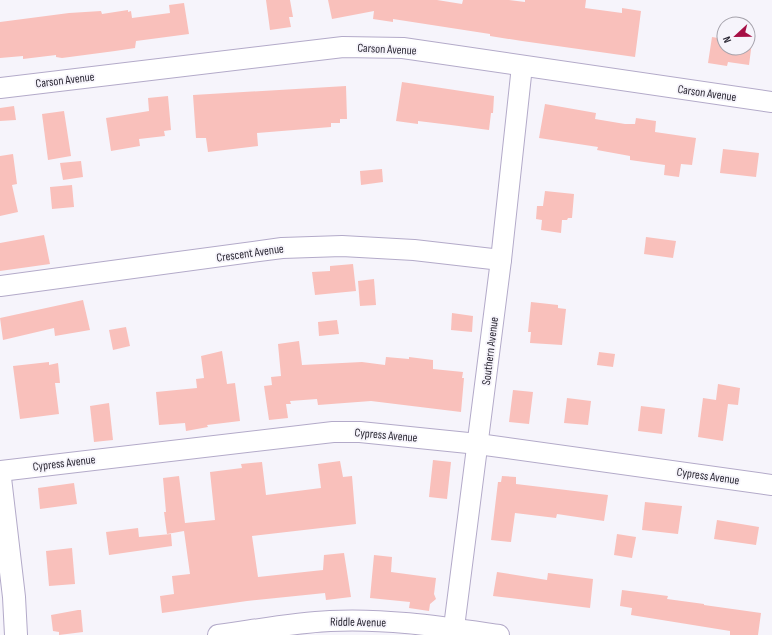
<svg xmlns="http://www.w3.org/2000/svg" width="772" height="635" font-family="'Sofia Sans Condensed',sans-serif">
<rect width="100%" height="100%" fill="#f6f4fb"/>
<g fill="#f9c0bb">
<polygon points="266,0 290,0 293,17 289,17 291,27 270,30"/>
<polygon points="328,0 437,0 462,4 463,0 509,0 525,2 525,0 586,0 585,8 622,13 622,8 641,11 635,57 522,41 490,36 490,34 393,19 393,22 373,19 374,11 332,19"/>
<polygon points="184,3 189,34 136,41 135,48 115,51 62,58 56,57 56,55 23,59 23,56 0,58 0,22 69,13 101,11 102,14 128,10 128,12 131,11 132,18 170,13 169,5"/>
<polygon points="712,37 724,39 724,48 748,48 748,42 752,42 749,65 728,62 727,66 708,63"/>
<polygon points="402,82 494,96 493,113 491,113 489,130 451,125 418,121 418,124 396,121"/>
<polygon points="346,86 347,119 340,119 340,123 331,123 331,127 257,133 258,146 208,152 206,138 196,138 193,95"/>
<polygon points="168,96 171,130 164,131 165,136 139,139 140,146 111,151 106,118 149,111 148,98"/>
<polygon points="545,104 596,113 595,119 625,124 635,124 636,118 656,121 655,132 696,138 692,165 681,164 679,177 664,175 665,165 630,160 630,156 597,150 598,147 539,138"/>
<polygon points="14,106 16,120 0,121 0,108"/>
<polygon points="64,111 71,156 48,160 42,114"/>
<polygon points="723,149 759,153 756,177 720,173"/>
<polygon points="13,154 17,184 12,185 18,212 0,216 0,156"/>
<polygon points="81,161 83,177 63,180 60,163"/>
<polygon points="382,169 383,182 361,185 360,171"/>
<polygon points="72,185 74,207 52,209 50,187"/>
<polygon points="545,191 574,194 572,218 568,218 567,220 562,220 561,233 541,230 542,220 536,219 537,206 543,206"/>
<polygon points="44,235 50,264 0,271 0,243"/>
<polygon points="646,237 676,241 673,258 644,254"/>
<polygon points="353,264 356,291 315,295 312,272 330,271 330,266"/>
<polygon points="374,279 376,305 360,306 358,281"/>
<polygon points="83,300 90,330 55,336 54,328 3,340 0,318"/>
<polygon points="531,302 558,305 558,308 566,309 562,345 530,343 531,332 528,332"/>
<polygon points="452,313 473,316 472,332 451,330"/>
<polygon points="337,320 339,334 319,336 318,322"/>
<polygon points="126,327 130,346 113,350 109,330"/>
<polygon points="299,341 302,365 362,362 385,365 386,357 409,359 409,357 433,360 433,369 463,372 462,378 464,378 461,412 371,401 318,405 317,399 290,401 291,404 286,404 288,418 269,420 264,386 272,385 271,377 281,376 278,344"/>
<polygon points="222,351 227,384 235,383 240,421 207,425 208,427 186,431 185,423 159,425 156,392 197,388 196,379 204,378 201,356"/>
<polygon points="599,352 615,354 613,367 597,365"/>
<polygon points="49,362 49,365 58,363 60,383 55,383 59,414 20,419 13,366"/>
<polygon points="718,384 740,388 738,405 728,404 723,441 698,437 703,398 716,400"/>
<polygon points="513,390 533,392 529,424 509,422"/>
<polygon points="567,398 591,401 588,425 564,423"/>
<polygon points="109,403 113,440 94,442 90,406"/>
<polygon points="641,406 665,409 662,434 638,431"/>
<polygon points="433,460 451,462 447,499 429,497"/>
<polygon points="340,461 343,477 352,476 356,524 252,536 258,577 323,570 324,555 344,553 351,597 326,600 325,593 247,601 162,613 160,596 174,594 172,576 190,574 184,531 167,534 164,512 166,512 163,478 179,476 185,523 215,520 210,472 242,468 241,464 262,462 266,495 321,488 318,464"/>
<polygon points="502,476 516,477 516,484 608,495 604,521 557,514 556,518 515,513 511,542 491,540 498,482 501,482"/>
<polygon points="74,483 77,504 40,509 38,488"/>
<polygon points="645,502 682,506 678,534 642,530"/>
<polygon points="717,520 759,527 756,545 714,539"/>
<polygon points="138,528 139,537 171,534 172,546 109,555 106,532"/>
<polygon points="617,534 636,537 632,558 614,555"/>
<polygon points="72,548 75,584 49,586 46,551"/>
<polygon points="374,555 392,557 391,572 436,578 434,594 436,599 430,604 429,611 409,608 410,602 370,598"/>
<polygon points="497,572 547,580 548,573 593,579 590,608 493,596"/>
<polygon points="622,590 668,596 667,599 704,604 704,605 761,613 758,635 730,635 730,631 631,615 632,608 620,606"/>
<polygon points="78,610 81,610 83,632 59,635 59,632 53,631 51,615"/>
</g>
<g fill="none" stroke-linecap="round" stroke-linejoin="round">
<g stroke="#b3aac9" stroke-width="22">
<g id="minor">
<polyline points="0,88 343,47 403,48 772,102"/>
<polyline points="0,286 282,248 342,246 414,250 501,260"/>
<polyline points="0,471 333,432 360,432 478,444 772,485"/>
<path d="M218,635c37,-5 74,-12 112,-14 56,-3 113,6 169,14"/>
<polyline points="453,635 501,260 522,66"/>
</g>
</g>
<g stroke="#b3aac9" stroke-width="24">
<polyline id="tertiary" points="0,478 14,597 16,635"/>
</g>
<use href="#minor" stroke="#fff" stroke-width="20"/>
<use href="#tertiary" stroke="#fff" stroke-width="22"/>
</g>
<g text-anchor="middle" stroke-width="3.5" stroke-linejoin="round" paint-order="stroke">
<g font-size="12" fill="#2b2834" stroke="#f6f4fb">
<text transform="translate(387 49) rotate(3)" y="4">Carson Avenue</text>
<text transform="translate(65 80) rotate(-7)" y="4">Carson Avenue</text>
<text transform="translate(707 93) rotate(8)" y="4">Carson Avenue</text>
<text transform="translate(250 253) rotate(-8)" y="4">Crescent Avenue</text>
<text transform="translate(490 351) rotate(-83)" y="4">Southern Avenue</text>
<text transform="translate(386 435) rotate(5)" y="4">Cypress Avenue</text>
<text transform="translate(64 463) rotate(-7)" y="4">Cypress Avenue</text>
<text transform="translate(708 476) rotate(8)" y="4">Cypress Avenue</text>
<text transform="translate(358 622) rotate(1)" y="4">Riddle Avenue</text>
</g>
</g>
<g transform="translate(736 36) rotate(248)"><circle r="19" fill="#f6f4fb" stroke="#a5a2ab"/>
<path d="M0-3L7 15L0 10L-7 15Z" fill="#a60f45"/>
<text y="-6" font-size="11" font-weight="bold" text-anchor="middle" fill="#2b2834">N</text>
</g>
</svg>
